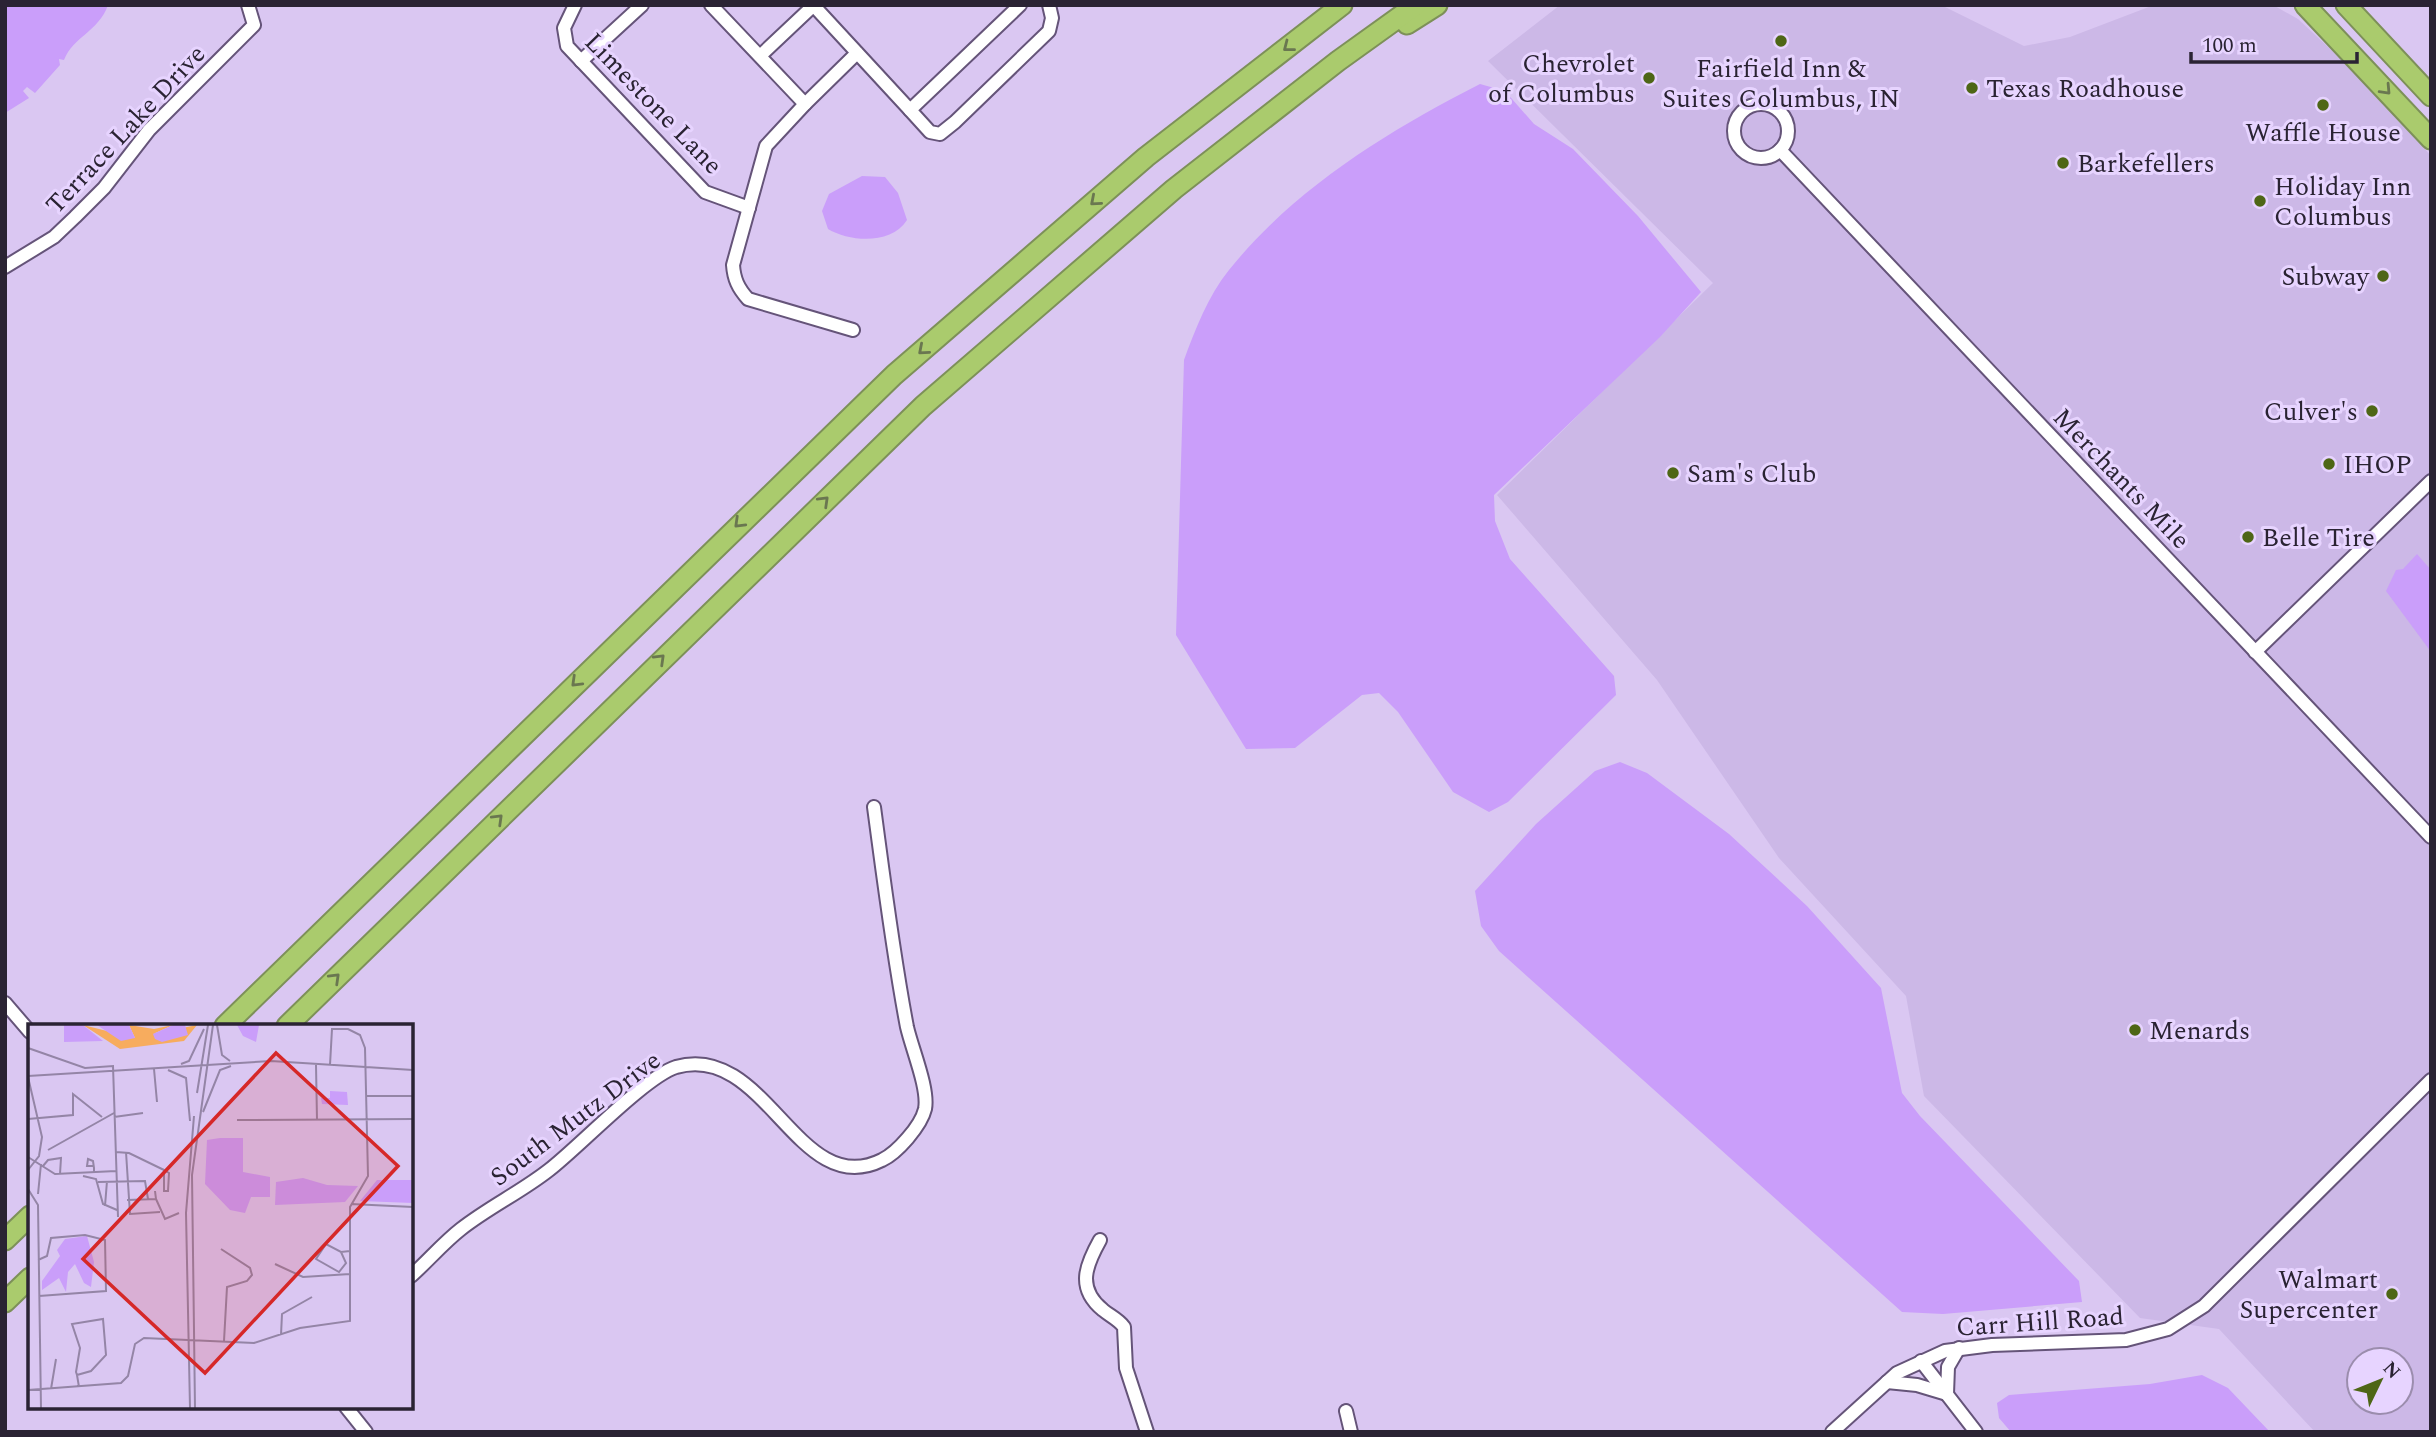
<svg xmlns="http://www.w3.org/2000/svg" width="2436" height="1437" font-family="Spectral,serif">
<rect width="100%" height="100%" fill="#dac7f2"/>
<path fill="#ccb8e7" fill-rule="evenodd" d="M1560,5h381l83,41 46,-9 84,-32h119l25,14 72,67 61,70v1276h-116l-96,-103 -79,-11 -216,-222 -18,-100 -127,-138 -122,-178 -160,-185 216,-212 -225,-222zM2359,1360h42v42h-42z"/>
<g fill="#ca9efa">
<path d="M5,5h103c-9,26 -35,32 -44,55l-5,-1 1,6 -25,28 -8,-6 -4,4 6,7 -24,15z"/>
<path d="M1480,84l25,7 29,33 39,25 65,67 63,76 -41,45 -166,158 1,26 15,38 104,117 2,19 -108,107 -19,10 -36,-20 -55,-80 -19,-19 -17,2 -67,53 -49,1 -70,-114 8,-275c11,-30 24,-64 45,-90 66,-82 159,-139 251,-186z"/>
<path d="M862,176l23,1 13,16 9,27c-16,25 -57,22 -79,9l-6,-18 7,-17z"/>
<polygon points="2417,554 2431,570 2431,652 2386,591 2396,570 2403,569"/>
<polygon points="1620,762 1647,773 1729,834 1807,906 1881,988 1902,1093 1920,1116 2079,1281 2082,1302 1943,1314 1902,1312 1499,951 1481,926 1475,891 1536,824 1595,771"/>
<polygon points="2202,1375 2228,1388 2270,1432 2011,1432 1999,1418 1997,1403 2009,1395 2150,1384"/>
</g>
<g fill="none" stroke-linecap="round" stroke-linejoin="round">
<g stroke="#655479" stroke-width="16">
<g id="minor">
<polyline points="575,5 564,28 567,46 705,192 749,208"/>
<polyline points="711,5 805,104 857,53"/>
<polyline points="1020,5 910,110 930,132 940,134 955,122 1049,31 1052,18 1049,5"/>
<polyline points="814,6 910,110"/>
<polyline points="760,56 814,5"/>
<polyline points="581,61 642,5"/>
<path d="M805,104l-39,42 -33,119c1,14 5,23 15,34l105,31"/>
<circle cx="1761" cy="131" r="27"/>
<polyline points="1780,150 2431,837"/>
<polyline points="5,267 54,237 75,217 104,188 149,130 254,25 248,5"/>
<polyline points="2255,652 2431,481"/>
<polyline points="5,1003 30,1032"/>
<path d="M1100,1240c-14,25 -24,48 3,70 7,6 15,9 21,17l2,41 21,64"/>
<path d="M411,1276c17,-15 32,-33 50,-47 28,-22 60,-37 88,-59 30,-23 96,-93 127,-103 90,-26 122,135 206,93 15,-7 39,-34 43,-51 4,-20 -13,-60 -18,-82 -14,-73 -23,-146 -33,-220"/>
<polyline points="1921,1361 1976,1432"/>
<polyline points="1887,1382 1917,1385 1947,1394 1948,1367 1959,1348"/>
<polyline points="346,1407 366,1432"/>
<polyline points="1346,1411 1351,1432"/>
<polyline points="1832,1432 1897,1373 1945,1351 1992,1345 2126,1340 2168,1329 2204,1306 2431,1080"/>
</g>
</g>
<g stroke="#7d9059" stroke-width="23">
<g id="highway">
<polyline points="2305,5 2431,139"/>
<polyline points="2346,5 2431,96"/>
<polyline points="1407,24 1437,5"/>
<polyline points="225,1026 894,375 1146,157 1342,5"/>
<polyline points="287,1026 923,406 1174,189 1338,61 1416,5"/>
<polyline points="5,1240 30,1216"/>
<polyline points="5,1302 30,1278"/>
</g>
</g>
<use href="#minor" stroke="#fff" stroke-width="12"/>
<use href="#highway" stroke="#aacb6d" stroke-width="19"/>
</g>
<defs><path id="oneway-chevron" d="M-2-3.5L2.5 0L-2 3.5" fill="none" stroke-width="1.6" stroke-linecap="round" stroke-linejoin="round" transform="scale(1.75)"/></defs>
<g stroke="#6a7750">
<use href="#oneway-chevron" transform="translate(1288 47) rotate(142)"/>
<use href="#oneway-chevron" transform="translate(2386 90) rotate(47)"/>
<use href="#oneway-chevron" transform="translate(1095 201) rotate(139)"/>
<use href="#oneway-chevron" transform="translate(923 350) rotate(139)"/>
<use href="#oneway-chevron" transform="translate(824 501) rotate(-44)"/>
<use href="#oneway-chevron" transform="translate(739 523) rotate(136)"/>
<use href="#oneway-chevron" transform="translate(660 659) rotate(-44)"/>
<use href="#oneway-chevron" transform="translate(576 682) rotate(136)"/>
<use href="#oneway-chevron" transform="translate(498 819) rotate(-44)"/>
<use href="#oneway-chevron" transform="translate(335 978) rotate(-44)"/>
</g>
<g fill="#4e6616" stroke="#e7d4ff" stroke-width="2.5">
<circle cx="1781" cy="41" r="7"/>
<circle cx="1649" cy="78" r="7"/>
<circle cx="1972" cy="88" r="7"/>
<circle cx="2323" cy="105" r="7"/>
<circle cx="2063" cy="163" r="7"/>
<circle cx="2260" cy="201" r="7"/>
<circle cx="2383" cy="276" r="7"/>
<circle cx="2372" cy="411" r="7"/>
<circle cx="2329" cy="464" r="7"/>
<circle cx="1673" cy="473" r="7"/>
<circle cx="2248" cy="537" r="7"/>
<circle cx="2135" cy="1030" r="7"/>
<circle cx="2392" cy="1294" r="7"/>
</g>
<g text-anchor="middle" stroke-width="6" stroke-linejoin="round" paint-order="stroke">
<g font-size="26" fill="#2a2333" stroke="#e7d4ff" text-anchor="start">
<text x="1635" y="72" text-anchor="end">Chevrolet<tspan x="1635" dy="30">of Columbus</tspan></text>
<text x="1781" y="77" text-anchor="middle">Fairfield Inn &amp;<tspan x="1781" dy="30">Suites Columbus, IN</tspan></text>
<text x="1986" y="97">Texas Roadhouse</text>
<text x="2323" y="141" text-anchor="middle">Waffle House</text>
<text x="2077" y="172">Barkefellers</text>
<text x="2274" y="195">Holiday Inn<tspan x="2274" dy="30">Columbus</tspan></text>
<text x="2369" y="285" text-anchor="end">Subway</text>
<text x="2358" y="420" text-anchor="end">Culver's</text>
<text x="2343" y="473">IHOP</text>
<text x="1687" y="482">Sam's Club</text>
<text x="2262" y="546">Belle Tire</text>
<text x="2149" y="1039">Menards</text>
<text x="2378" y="1288" text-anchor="end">Walmart<tspan x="2378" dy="30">Supercenter</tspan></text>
</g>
<g font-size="26" fill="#2a2333" stroke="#e7d4ff">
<text transform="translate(654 103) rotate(46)" y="9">Limestone Lane</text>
<text transform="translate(125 129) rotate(-47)" y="9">Terrace Lake Drive</text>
<text transform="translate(2122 478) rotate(46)" y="9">Merchants Mile</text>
<text transform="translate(575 1118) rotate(-37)" y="9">South Mutz Drive</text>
<text transform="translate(2040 1321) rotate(-4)" y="9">Carr Hill Road</text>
</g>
</g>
<g transform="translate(28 1024)">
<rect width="385" height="385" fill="#dac7f2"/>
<path d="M55,1l52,13 -6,-13 25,4 19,-4 -20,9 44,-9 -13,16 -64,8z" fill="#f7ac5e"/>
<path d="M36,1h19l20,16 -39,1zM69,1h32l6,13 -14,3zM145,1h12l3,10 -26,7 -7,-3 -2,-5zM209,1h22l-3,17 -13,-6zM302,67l17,1 1,13 -26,-1 -1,-6h9zM192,114h23v34l27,5v20h-19l-6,16 -15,-3 -25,-26 2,-44zM275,154l24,7 31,1 -13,16 -70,3 1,-23zM349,156h36v23l-53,-2zM59,212l7,26 -3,25 -7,-4 -9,-19 -7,8 -2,20 -7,-14 -17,12v-9l18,-25 -3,-6 8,-11z" fill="#ca9efa"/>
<path fill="none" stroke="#9485a6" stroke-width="2" d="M189,1l5,30 8,6M0,24l57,20 28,-2 5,151M153,40l8,-3 15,-32M288,41l1,55M126,45l3,33M140,46l18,8 4,43M0,52l243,-15 142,9M169,69l11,-68M338,72h47M175,88l17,-42 11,-4M86,93l29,-4M0,95l45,-4v-21l29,23M209,96l176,-1M20,126l66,-37M88,128l13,1 35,17M98,128l4,62 30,-2M0,133l27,17 61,-3M15,142l5,-6 13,-2 -1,16M65,142h-6l1,-7 5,2 1,7v5M0,146l11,-14 3,-19 -14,-60M136,146l5,3 -1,18h-4zM55,152l13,3 7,25 14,6M70,158l47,-1 3,18M0,165l10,16 3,203M10,170l3,-30M128,175l9,20 14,-6M99,176l29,-1 -1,-8M323,180l62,3M77,182l2,-25M193,225l29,19 2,7 -5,6 -20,6 -3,54M313,228l5,11 -7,9 -23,-13 10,-15 15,8 9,-1M10,236l9,-4 4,-18 34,-3 20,5 1,51 -67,5M247,240l28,13 47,-3M253,311l1,-21 30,-17M49,351l14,-4 15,-16 -3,-36 -31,5 8,24 -4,24 1,3 2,12M23,365l5,-30M0,366l93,-7 7,-7 7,-32 9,-6 110,5 46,-15 50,-7v-114l18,-31 -3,-128 -5,-13 -12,-6h-16l-2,36M162,384l-4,-195 8,-97M167,384l-3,-233 21,-150"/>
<path fill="#d62828" fill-opacity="0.15" stroke="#d62828" stroke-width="3.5" d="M248,29l122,113 -193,207 -122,-114z"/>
<rect width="385" height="385" fill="none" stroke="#2a2333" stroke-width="3.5"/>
</g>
<rect width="2436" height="1437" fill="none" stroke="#2a2333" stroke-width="14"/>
<g transform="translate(2380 1381) rotate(47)"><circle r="33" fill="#e7d4ff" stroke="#9b8dad" stroke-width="2"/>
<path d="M0-5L12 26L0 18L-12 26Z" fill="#4e6616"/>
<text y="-10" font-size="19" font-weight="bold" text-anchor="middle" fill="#2a2333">N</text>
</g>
<path d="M2191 52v10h166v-10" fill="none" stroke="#2a2333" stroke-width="3.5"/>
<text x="2202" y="52" font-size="21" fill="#2a2333" stroke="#e7d4ff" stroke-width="5" paint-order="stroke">100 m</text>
</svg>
